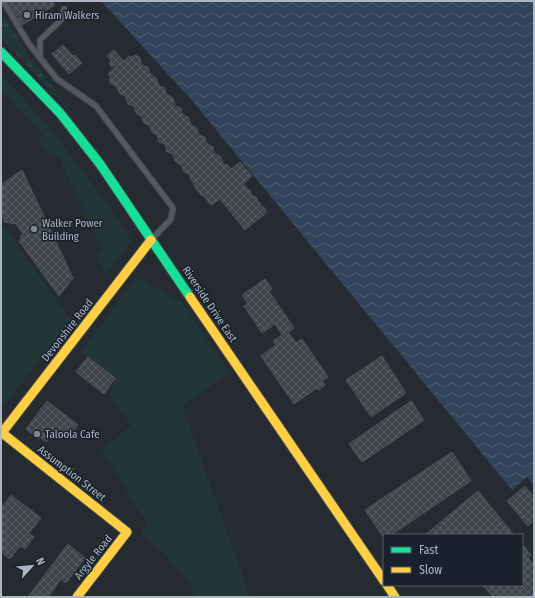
<svg xmlns="http://www.w3.org/2000/svg" width="535" height="598" font-family="'Fira Sans Condensed',sans-serif">
<defs>
<pattern id="park-tufts" width="24" height="20" patternUnits="userSpaceOnUse"><rect width="24" height="20" fill="#223537"/><path d="M3 7l-1-3M5 7V3M7 7l1-3M15 17l-1-3M17 17v-4M19 17l1-3" fill="none" stroke="#3f5052"/></pattern>
<pattern id="water-waves" width="16" height="10" patternUnits="userSpaceOnUse"><rect width="16" height="10" fill="#31445b"/><path d="M0 5q4-4 8 0t8 0" fill="none" stroke="#4c5d71"/></pattern>
<pattern id="building-cross-hatch" width="8" height="8" patternUnits="userSpaceOnUse"><rect width="8" height="8" fill="#40454b"/><path d="M0 0l8 8M0 8l8-8" fill="none" stroke="#595e63"/></pattern>
</defs>
<rect width="100%" height="100%" fill="#252b31"/>
<g fill="#223537">
<polygon points="1,75 47,124 110,207 132,241 106,275 95,254 102,250 57,154 51,157 38,143 43,135 1,90"/>
<polygon points="1,222 71,320 1,410"/>
<polygon points="136,277 183,303 230,373 182,405 250,597 195,597 188,580 160,550 146,539 140,532 148,526 101,449 131,426 110,394 115,378 81,352"/>
</g>
<polygon fill="url(#park-tufts)" points="1,10 32,60 75,117 1,38"/>
<polygon fill="url(#water-waves)" points="101,1 534,1 534,485 527,477 512,490 189,97"/>
<g fill="url(#building-cross-hatch)" stroke="#4c525a">
<polygon points="7,1 52,1 55,5 22,25"/>
<polygon points="63,45 73,56 75,55 82,63 69,74 52,54"/>
<polygon points="114,50 123,61 130,56 131,57 136,55 140,58 141,64 144,66 148,67 150,74 156,78 159,86 165,88 166,94 173,98 175,106 181,108 182,114 189,118 191,125 197,128 199,135 205,137 206,143 213,147 214,153 221,157 223,164 228,165 231,169 240,162 252,176 243,184 247,188 247,190 250,190 252,196 255,196 257,199 257,201 259,202 261,205 261,207 264,207 266,210 266,213 245,230 220,199 211,205 203,195 202,196 194,186 195,185 191,180 189,174 184,172 182,166 175,161 173,154 167,152 165,144 159,142 157,135 152,132 150,126 144,123 142,117 136,113 134,106 128,104 125,96 120,94 116,86 110,83 110,76 108,74 116,67 115,65 112,67 109,63 112,61 107,56"/>
<polygon points="22,170 73,278 59,296 19,241 22,239 20,236 23,234 16,224 5,222 1,216 1,185"/>
<polygon points="265,279 272,289 269,291 294,328 288,332 296,343 302,339 328,377 322,381 325,385 319,390 317,388 294,404 261,356 276,345 273,341 282,335 275,324 262,333 244,306 248,304 242,295"/>
<polygon points="382,356 406,393 371,417 346,380"/>
<polygon points="88,357 115,378 104,394 76,372"/>
<polygon points="47,401 78,425 68,437 56,428 46,442 40,437 39,439 26,429"/>
<polygon points="411,401 424,420 362,462 349,444"/>
<polygon points="452,452 471,481 391,535 384,535 384,538 365,510"/>
<polygon points="525,486 534,497 534,520 528,526 507,501"/>
<polygon points="478,491 514,535 425,535"/>
<polygon points="11,495 41,518 29,533 34,537 25,549 20,546 10,559 1,552 1,508"/>
<polygon points="68,544 85,558 66,583 61,579 48,597 28,597"/>
<polygon points="522,544 531,555 528,558 534,565 534,597 493,597 483,585 522,585"/>
</g>
<g fill="none" stroke-linecap="round" stroke-linejoin="round">
<g stroke="#42474c" stroke-width="7">
<g id="lane">
<polyline points="3,1 29,44 57,79 96,106 173,208 171,219 152,239"/>
<polyline points="40,58 40,40 61,20 64,9"/>
</g>
</g>
<g stroke="#42474c" stroke-width="11">
<polyline id="fast" points="1,52 60,113 100,164 190,297"/>
</g>
<g stroke="#42474c" stroke-width="11">
<g id="slow">
<polyline points="190,297 384,581"/>
<polyline points="1,432 127,532 77,597"/>
<polyline points="1,434 151,240"/>
<polyline points="387,585 395,597"/>
</g>
</g>
<use href="#lane" stroke="#545960" stroke-width="5"/>
<use href="#fast" stroke="#16e098" stroke-width="9"/>
<use href="#slow" stroke="#ffcf43" stroke-width="9"/>
</g>
<g fill="#7d8691" stroke="#18212c" stroke-width="1.5">
<circle cx="27" cy="15" r="4"/>
<circle cx="34" cy="229" r="4"/>
<circle cx="37" cy="434" r="4"/>
</g>
<g text-anchor="middle" stroke-width="3" stroke-linejoin="round" paint-order="stroke">
<g font-size="11" fill="#adb7c4" stroke="#18212c" text-anchor="start">
<text x="35" y="19">Hiram Walkers</text>
<text x="42" y="227">Walker Power<tspan x="42" dy="13">Building</tspan></text>
<text x="45" y="438">Taloola Cafe</text>
</g>
<g font-size="11" fill="#adb7c4" stroke="#18212c">
<text transform="translate(210 304) rotate(56)" y="4">Riverside Drive East</text>
<text transform="translate(67 330) rotate(-52)" y="4">Devonshire Road</text>
<text transform="translate(72 473) rotate(38)" y="4">Assumption Street</text>
<text transform="translate(93 557) rotate(-52)" y="4">Argyle Road</text>
</g>
</g>
<rect width="535" height="598" fill="none" stroke="#adb7c4" stroke-width="4"/>
<rect x="383" y="534" width="140" height="52" fill="#18212c" stroke="#545d69"/>
<rect x="391" y="547" width="20" height="6" fill="#16e098" stroke="#545d69"/>
<text x="419" y="554" font-size="12" fill="#adb7c4">Fast</text>
<rect x="391" y="567" width="20" height="6" fill="#ffcf43" stroke="#545d69"/>
<text x="419" y="574" font-size="12" fill="#adb7c4">Slow</text>
<g transform="translate(32 566) rotate(63)" stroke="#18212c" stroke-width="3" paint-order="stroke">
<path d="M0-3L7 15L0 10L-7 15Z" fill="#adb7c4"/>
<text y="-6" font-size="11" font-weight="bold" text-anchor="middle" fill="#adb7c4">N</text>
</g>
</svg>
